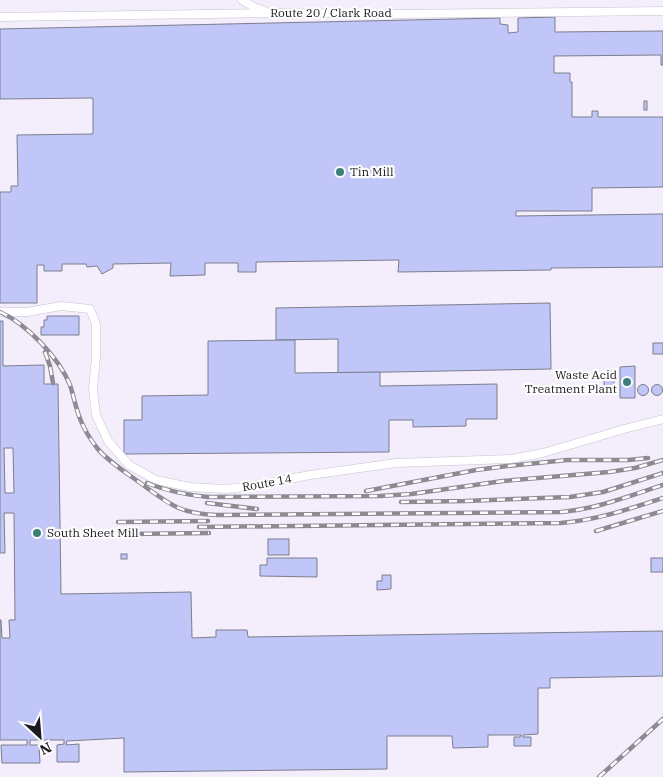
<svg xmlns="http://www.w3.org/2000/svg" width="663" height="777" font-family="'IBM Plex Serif',serif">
<rect width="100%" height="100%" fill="#f3edfc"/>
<g fill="#c1c6f8" stroke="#7c7e8c" fill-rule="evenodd">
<polygon points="555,17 555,32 663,31 663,65 661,65 661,55 554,56 554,73 570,73 570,82 572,82 572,117 592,117 592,111 598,111 598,117 663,117 663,187 592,188 592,211 516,211 516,216 663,214 663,267 551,268 551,270 398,272 399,260 256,262 256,272 238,272 238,263 205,263 205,275 170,276 171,263 113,264 113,268 102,274 97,266 87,267 86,264 62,264 62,271 44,271 44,265 37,265 37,303 0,303 0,192 11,192 11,186 18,186 17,135 93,134 93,98 0,99 0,29 500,18 500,24 508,25 508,33 518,32 518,18"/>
<rect x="644" y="101" width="3" height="9"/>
<polygon points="550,303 551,369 338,373 338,339 276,340 276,308"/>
<polygon points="47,316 79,316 79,335 41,335 41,327 44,327 44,320 47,320"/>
<path d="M0,321h3v45l41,-1v19h14l3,210 130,-2 1,46 24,-1v-7h31l1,7 415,-6v45l-113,2v10h-12v46l-15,1v2h8v9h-17v-9h6l1,-2h-33v12l-35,1 -1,-12h-65v33l-263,3v-34l-57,3 -1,4 13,-1v18h-22v-17l7,-1v-4h-34v5h9l1,18h-38l-1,-18h26v-5h-27v-120h1l1,18h8l-1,-18h6l-1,-107h-10l1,40h-5zM4,448h9l1,45h-9z"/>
<polygon points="295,340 295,373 380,372 380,386 497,384 497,419 466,419 466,426 413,427 413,420 389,420 389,452 124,454 124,420 142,420 142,396 208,395 208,341"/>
<rect x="653" y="343" width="10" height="11"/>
<polygon points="635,366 635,398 620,398 620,367"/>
<polygon points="608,371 614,371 614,388 604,388 604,379 608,379"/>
<circle cx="657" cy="390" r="5.5"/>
<circle cx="643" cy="390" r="5.5"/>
<rect x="268" y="539" width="21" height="16"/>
<rect x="121" y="554" width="6" height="5"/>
<polygon points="267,558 317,558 317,577 260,576 260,565 267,565"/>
<rect x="651" y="558" width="12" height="14"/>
<polygon points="382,575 391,575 391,589 377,590 377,581 382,581"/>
</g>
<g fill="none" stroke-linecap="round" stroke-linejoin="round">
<g stroke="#c8c2d1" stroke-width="9">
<g id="street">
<polyline points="242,0 254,7 265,11"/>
<polyline points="0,17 279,13 401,14 663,11"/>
<polyline points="0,312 27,312 61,306 90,309 96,324 96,357 93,389 96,415 108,441 129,465 156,480 190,487 225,489 246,487 310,475 396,463 511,459 543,453 624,429 663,419"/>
</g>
</g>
<use href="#street" stroke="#fff" stroke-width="8"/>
<g stroke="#8e8a94" stroke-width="4.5">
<g id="rail">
<path d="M0,312c27,12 59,46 70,73 4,12 6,25 11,36 4,10 10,19 16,27 11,14 36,29 50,40 26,19 37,26 70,27l344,-3c36,-3 68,-16 102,-27"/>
<polyline points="45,352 50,366 53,383"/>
<path d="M147,483c20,8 40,12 61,14l172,-1 31,-2 92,-13 106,-9 26,-4 28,-8"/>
<polyline points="366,491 476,470 507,466 567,460 628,460 648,458"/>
<polyline points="401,502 465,501 570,497 603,492 663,473"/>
<polyline points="207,503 257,509"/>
<polyline points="118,522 208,521"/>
<path d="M199,527l362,-4c36,-3 68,-14 102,-25"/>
<polyline points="596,531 663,511"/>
<polyline points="128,534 209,533"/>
<polyline points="599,777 663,719"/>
</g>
</g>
<use href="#rail" stroke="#fdfdfd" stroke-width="2.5" stroke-dasharray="8" stroke-linecap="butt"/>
</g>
<g fill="#3b8179" stroke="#fdfdfd" stroke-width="2">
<circle cx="340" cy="172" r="5"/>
<circle cx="627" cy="382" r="5"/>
<circle cx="37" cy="533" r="5"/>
</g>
<g text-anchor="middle" stroke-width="4.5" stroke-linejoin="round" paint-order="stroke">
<g font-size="12" fill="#1c1a1f" stroke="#fdfdfd">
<text x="331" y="17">Route 20 / Clark Road</text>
<text transform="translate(267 483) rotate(-10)" y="4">Route 14</text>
</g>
<g font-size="12" fill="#1c1a1f" stroke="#fdfdfd" text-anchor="start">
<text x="350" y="176">Tin Mill</text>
<text x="617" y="379" text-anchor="end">Waste Acid<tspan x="617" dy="14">Treatment Plant</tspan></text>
<text x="47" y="537">South Sheet Mill</text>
</g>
</g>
<g transform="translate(40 737) rotate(154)" stroke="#fdfdfd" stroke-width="4" paint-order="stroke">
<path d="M0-4L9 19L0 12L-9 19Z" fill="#1c1a1f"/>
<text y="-8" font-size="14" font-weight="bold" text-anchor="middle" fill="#1c1a1f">N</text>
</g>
</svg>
